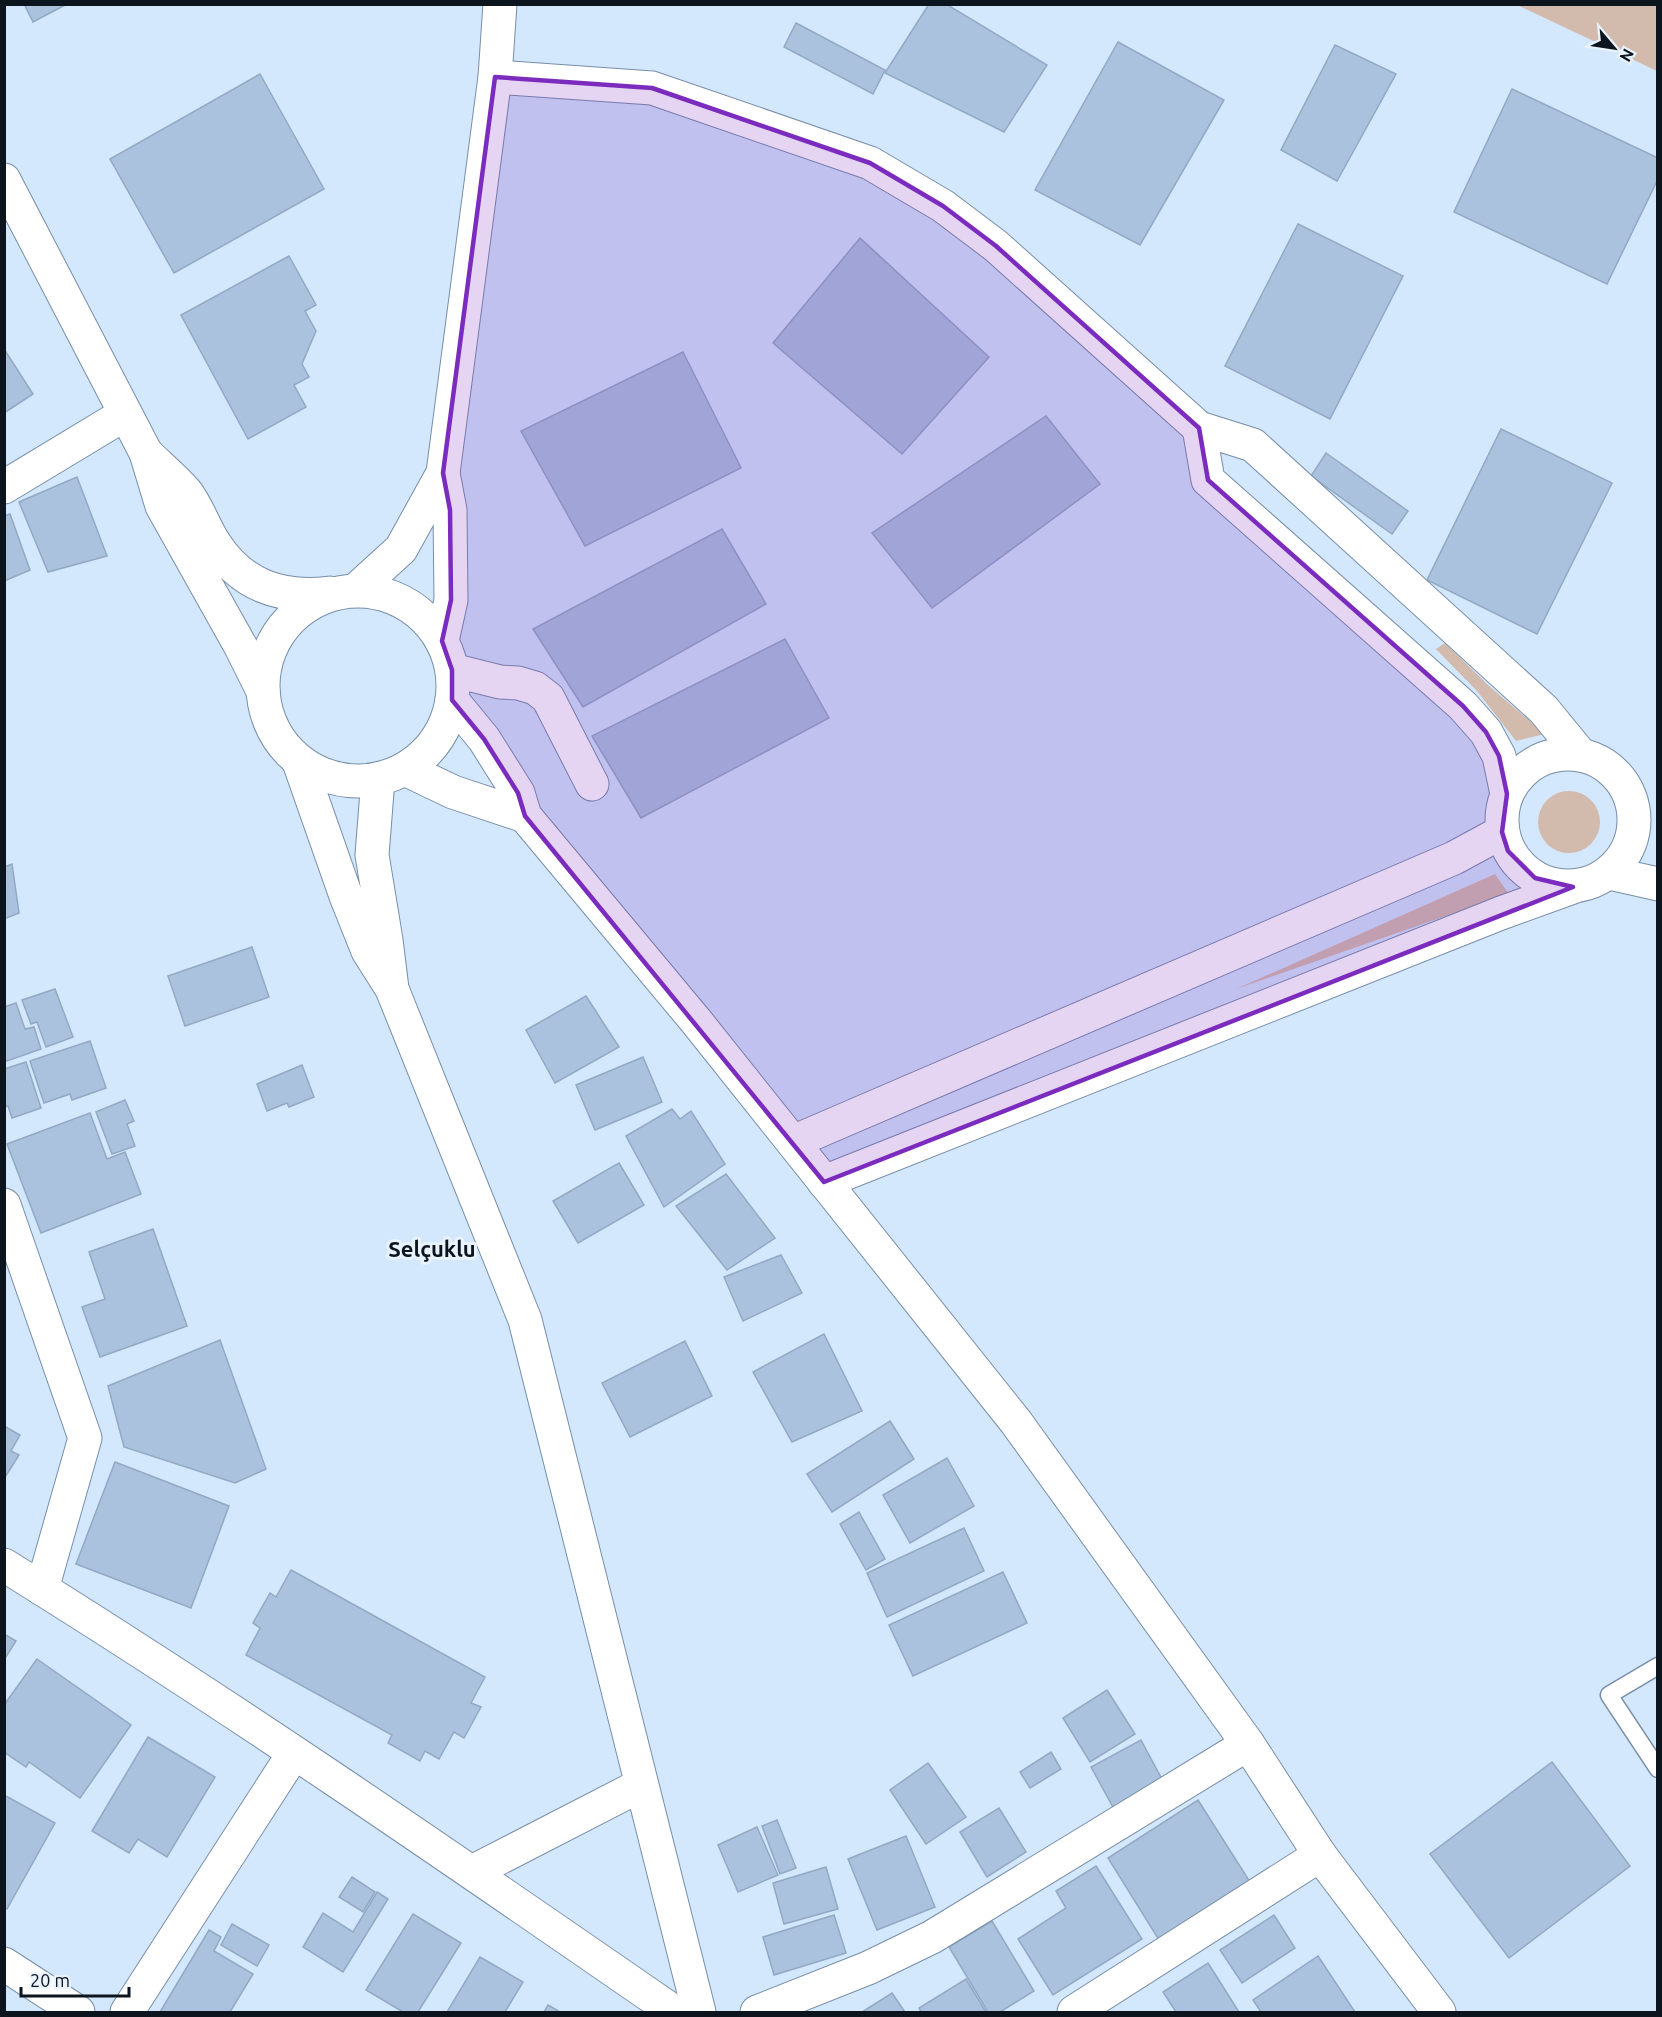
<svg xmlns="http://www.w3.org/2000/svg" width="1662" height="2017" font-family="Ubuntu,sans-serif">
<rect width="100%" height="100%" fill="#d3e7fd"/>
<g fill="#d2bbad">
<polygon points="1517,5 1657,5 1657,71"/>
<polygon points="1445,643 1489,686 1545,734 1516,741 1477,691 1436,649"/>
<circle cx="1569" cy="822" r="31"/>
<polygon points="1495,874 1509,894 1236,989"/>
</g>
<g fill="#abc2de" stroke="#92a9c4" stroke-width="1.5">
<polygon points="24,4 67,4 33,22"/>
<polygon points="929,4 946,4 1047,65 1004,132 885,73"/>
<polygon points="796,23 885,70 873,94 784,47"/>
<polygon points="1118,42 1224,100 1140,245 1035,190"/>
<polygon points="1335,45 1396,74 1337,181 1281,150"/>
<polygon points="260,74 324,189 174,273 110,159"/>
<polygon points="1512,89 1658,158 1658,179 1607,284 1454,212"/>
<polygon points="1298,224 1403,276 1330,419 1225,366"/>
<polygon points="860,238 989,357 902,454 773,343"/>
<polygon points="289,256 316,305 305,311 316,331 302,364 309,377 294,385 306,407 248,439 181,315"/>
<polygon points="4,349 33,394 4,413"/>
<polygon points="683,352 741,468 585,546 521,431"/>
<polygon points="1046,416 1100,484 932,608 872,533"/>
<polygon points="1501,429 1612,483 1537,634 1427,580"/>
<polygon points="1326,453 1408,511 1392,534 1311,476"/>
<polygon points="77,477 107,556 48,572 19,502"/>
<polygon points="10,514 30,570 4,581 4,516"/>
<polygon points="722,529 766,604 583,707 533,629"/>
<polygon points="785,639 829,718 641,818 592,736"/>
<polygon points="12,864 19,913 4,919 4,867"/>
<polygon points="252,947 269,997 185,1026 168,976"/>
<polygon points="55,989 73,1037 46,1047 37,1022 31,1024 22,1000"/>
<polygon points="586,996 619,1047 555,1083 526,1030"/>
<polygon points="16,1003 25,1029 34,1027 41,1049 4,1062 4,1007"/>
<polygon points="90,1041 106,1088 72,1100 70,1094 44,1103 30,1061"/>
<polygon points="643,1057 662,1102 595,1130 576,1085"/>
<polygon points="26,1062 41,1108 12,1118 8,1106 4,1107 4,1069"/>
<polygon points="302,1065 314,1097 289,1107 287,1103 267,1111 257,1084"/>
<polygon points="125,1100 134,1121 127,1124 135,1146 112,1154 96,1112"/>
<polygon points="672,1109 680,1119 691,1111 725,1164 664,1207 626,1136"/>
<polygon points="90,1113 107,1159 125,1152 141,1194 41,1233 7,1144"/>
<polygon points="619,1163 644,1205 578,1243 553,1201"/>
<polygon points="726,1174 775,1238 727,1270 676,1206"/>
<polygon points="153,1229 187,1326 100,1357 82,1307 105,1299 89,1252"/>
<polygon points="781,1255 802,1293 743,1321 724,1277"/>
<polygon points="824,1334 862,1411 792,1442 753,1372"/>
<polygon points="220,1340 266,1469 235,1483 124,1447 108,1386"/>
<polygon points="685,1341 712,1396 630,1437 602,1383"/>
<polygon points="890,1421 914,1459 832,1512 807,1474"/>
<polygon points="4,1426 20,1435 11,1451 19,1455 4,1479"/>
<polygon points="947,1458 974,1506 910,1543 883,1495"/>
<polygon points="115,1462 229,1506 191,1608 76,1564"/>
<polygon points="859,1512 885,1559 866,1570 840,1524"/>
<polygon points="964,1528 984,1571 887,1617 867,1573"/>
<polygon points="291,1570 485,1677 471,1703 481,1707 464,1738 454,1732 439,1759 425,1751 420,1761 388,1743 392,1735 246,1655 260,1628 253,1623 270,1593 276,1597"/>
<polygon points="1003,1572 1027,1623 913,1676 889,1625"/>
<polygon points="4,1634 16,1641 4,1660"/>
<polygon points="37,1659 131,1725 80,1798 29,1762 26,1767 4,1752 4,1705"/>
<polygon points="1107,1690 1135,1734 1090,1762 1063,1718"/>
<polygon points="148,1737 215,1777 167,1857 138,1839 129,1853 92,1831"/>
<polygon points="1141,1740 1164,1783 1114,1809 1091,1767"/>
<polygon points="1051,1752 1061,1769 1030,1788 1020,1772"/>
<polygon points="1552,1762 1630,1866 1509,1958 1430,1854"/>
<polygon points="928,1763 966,1817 926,1844 890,1790"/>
<polygon points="4,1795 55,1823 7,1909 4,1907"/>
<polygon points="1198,1800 1250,1882 1159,1940 1108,1858"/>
<polygon points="999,1808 1026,1852 987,1877 960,1832"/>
<polygon points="777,1820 796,1868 780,1874 762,1826"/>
<polygon points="757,1827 778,1875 738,1892 718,1845"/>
<polygon points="906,1836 935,1907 877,1930 848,1859"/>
<polygon points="1096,1866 1142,1939 1053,1995 1018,1939 1066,1908 1056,1891"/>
<polygon points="826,1867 838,1909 784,1924 773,1883"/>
<polygon points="352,1877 375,1892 363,1912 339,1897"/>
<polygon points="377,1892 388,1899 343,1972 303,1947 323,1913 353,1932"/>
<polygon points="413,1914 461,1943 418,2012 403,2012 366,1990"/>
<polygon points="834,1915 846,1953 774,1975 763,1937"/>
<polygon points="1274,1915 1295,1948 1242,1983 1220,1950"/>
<polygon points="992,1921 1034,1991 1000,2012 988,2012 949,1947"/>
<polygon points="232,1924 269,1945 257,1966 221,1945"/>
<polygon points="209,1930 221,1937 214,1951 253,1974 230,2012 160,2012"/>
<polygon points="1318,1956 1355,2012 1261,2012 1253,2000"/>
<polygon points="480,1957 523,1982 505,2012 447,2012"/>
<polygon points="1208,1963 1239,2012 1176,2012 1163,1992"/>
<polygon points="966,1979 986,2012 921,2012 919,2008"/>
<polygon points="892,1993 905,2012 862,2012"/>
<polygon points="548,2005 560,2012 544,2012"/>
</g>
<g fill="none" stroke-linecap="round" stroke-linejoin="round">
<g stroke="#778ea8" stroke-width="19">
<polyline id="lane" points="1658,1666 1609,1695 1658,1769"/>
</g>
<g stroke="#778ea8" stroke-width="35">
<g id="street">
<polyline points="495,77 652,88 870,163 943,206 996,246 1199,428"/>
<polyline points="4,487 125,414"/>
<polyline points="452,670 500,682 518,683 535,688 548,698 592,784"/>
<circle cx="1568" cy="820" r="66"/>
<polyline points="1507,794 1499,756 1486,732 1463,706 1208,480 1199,428 1253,445 1544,710 1580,754"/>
<polyline points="1609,873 1658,884"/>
<polyline points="793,1142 1454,858 1502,832"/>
<polyline points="824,1182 1501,913 1573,887"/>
<polyline points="4,1205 85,1438 42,1589"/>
<path d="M4,1565c229,142 450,295 670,447"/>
<polyline points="472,1872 641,1785"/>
<polyline points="4,1964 78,2012"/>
<polyline points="127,2012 294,1753"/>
<polyline points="757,2012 868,1968 932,1937 1248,1744"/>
<polyline points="1074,2012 1320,1855"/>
</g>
</g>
<g stroke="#778ea8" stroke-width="35">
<g id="secondary">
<polyline points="4,180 146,453"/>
<polyline points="443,473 495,77 500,4"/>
<polyline points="356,590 401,549 443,473 450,510 451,600 442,641"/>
<circle cx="358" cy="686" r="95"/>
<path d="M263,691l-22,-44 -79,-141 -16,-53c13,13 28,25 40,39 12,15 18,36 29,52 27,42 67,55 115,49"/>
<polyline points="299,762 346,896 368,951 392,989 386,940 372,855 378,779"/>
<polyline points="405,769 453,792 525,816 518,793 484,739 452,700"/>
<polyline points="525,816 696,1021 1016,1422 1248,1744 1320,1855 1439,2012"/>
<polyline points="392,989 525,1320 699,2012"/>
</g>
</g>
<use href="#lane" stroke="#fff" stroke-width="16"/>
<use href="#street" stroke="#fff" stroke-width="33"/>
<use href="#secondary" stroke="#fff" stroke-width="33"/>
</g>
<path fill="#7b2cbf" fill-opacity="0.2" stroke="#7b2cbf" stroke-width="4.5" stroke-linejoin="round" d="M495,77l157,11 218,75 73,43 53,40 203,182 9,52 255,226 23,26 13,24 8,38 -5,38 6,19 27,27 38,9 -749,295 -299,-366 -7,-23 -34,-54 -32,-39v-30l-10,-29 9,-41 -1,-90 -7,-37z"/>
<g text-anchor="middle" stroke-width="6" stroke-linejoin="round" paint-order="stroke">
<g font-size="22" font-weight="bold" fill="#0c151e" stroke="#e9f3fe">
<text x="432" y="1257">Selçuklu</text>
</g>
</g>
<rect width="1662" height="2017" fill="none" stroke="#0c151e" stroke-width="12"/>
<g transform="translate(1614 48) rotate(119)" stroke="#e9f3fe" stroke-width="4.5" paint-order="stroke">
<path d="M0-4.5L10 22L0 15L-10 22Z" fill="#0c151e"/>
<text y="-9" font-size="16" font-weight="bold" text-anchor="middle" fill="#0c151e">N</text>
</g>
<path d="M21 1987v9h108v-9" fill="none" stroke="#0c151e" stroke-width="3"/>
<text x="30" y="1987" font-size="18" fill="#0c151e" stroke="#e9f3fe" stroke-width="4.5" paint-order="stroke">20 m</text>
</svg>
